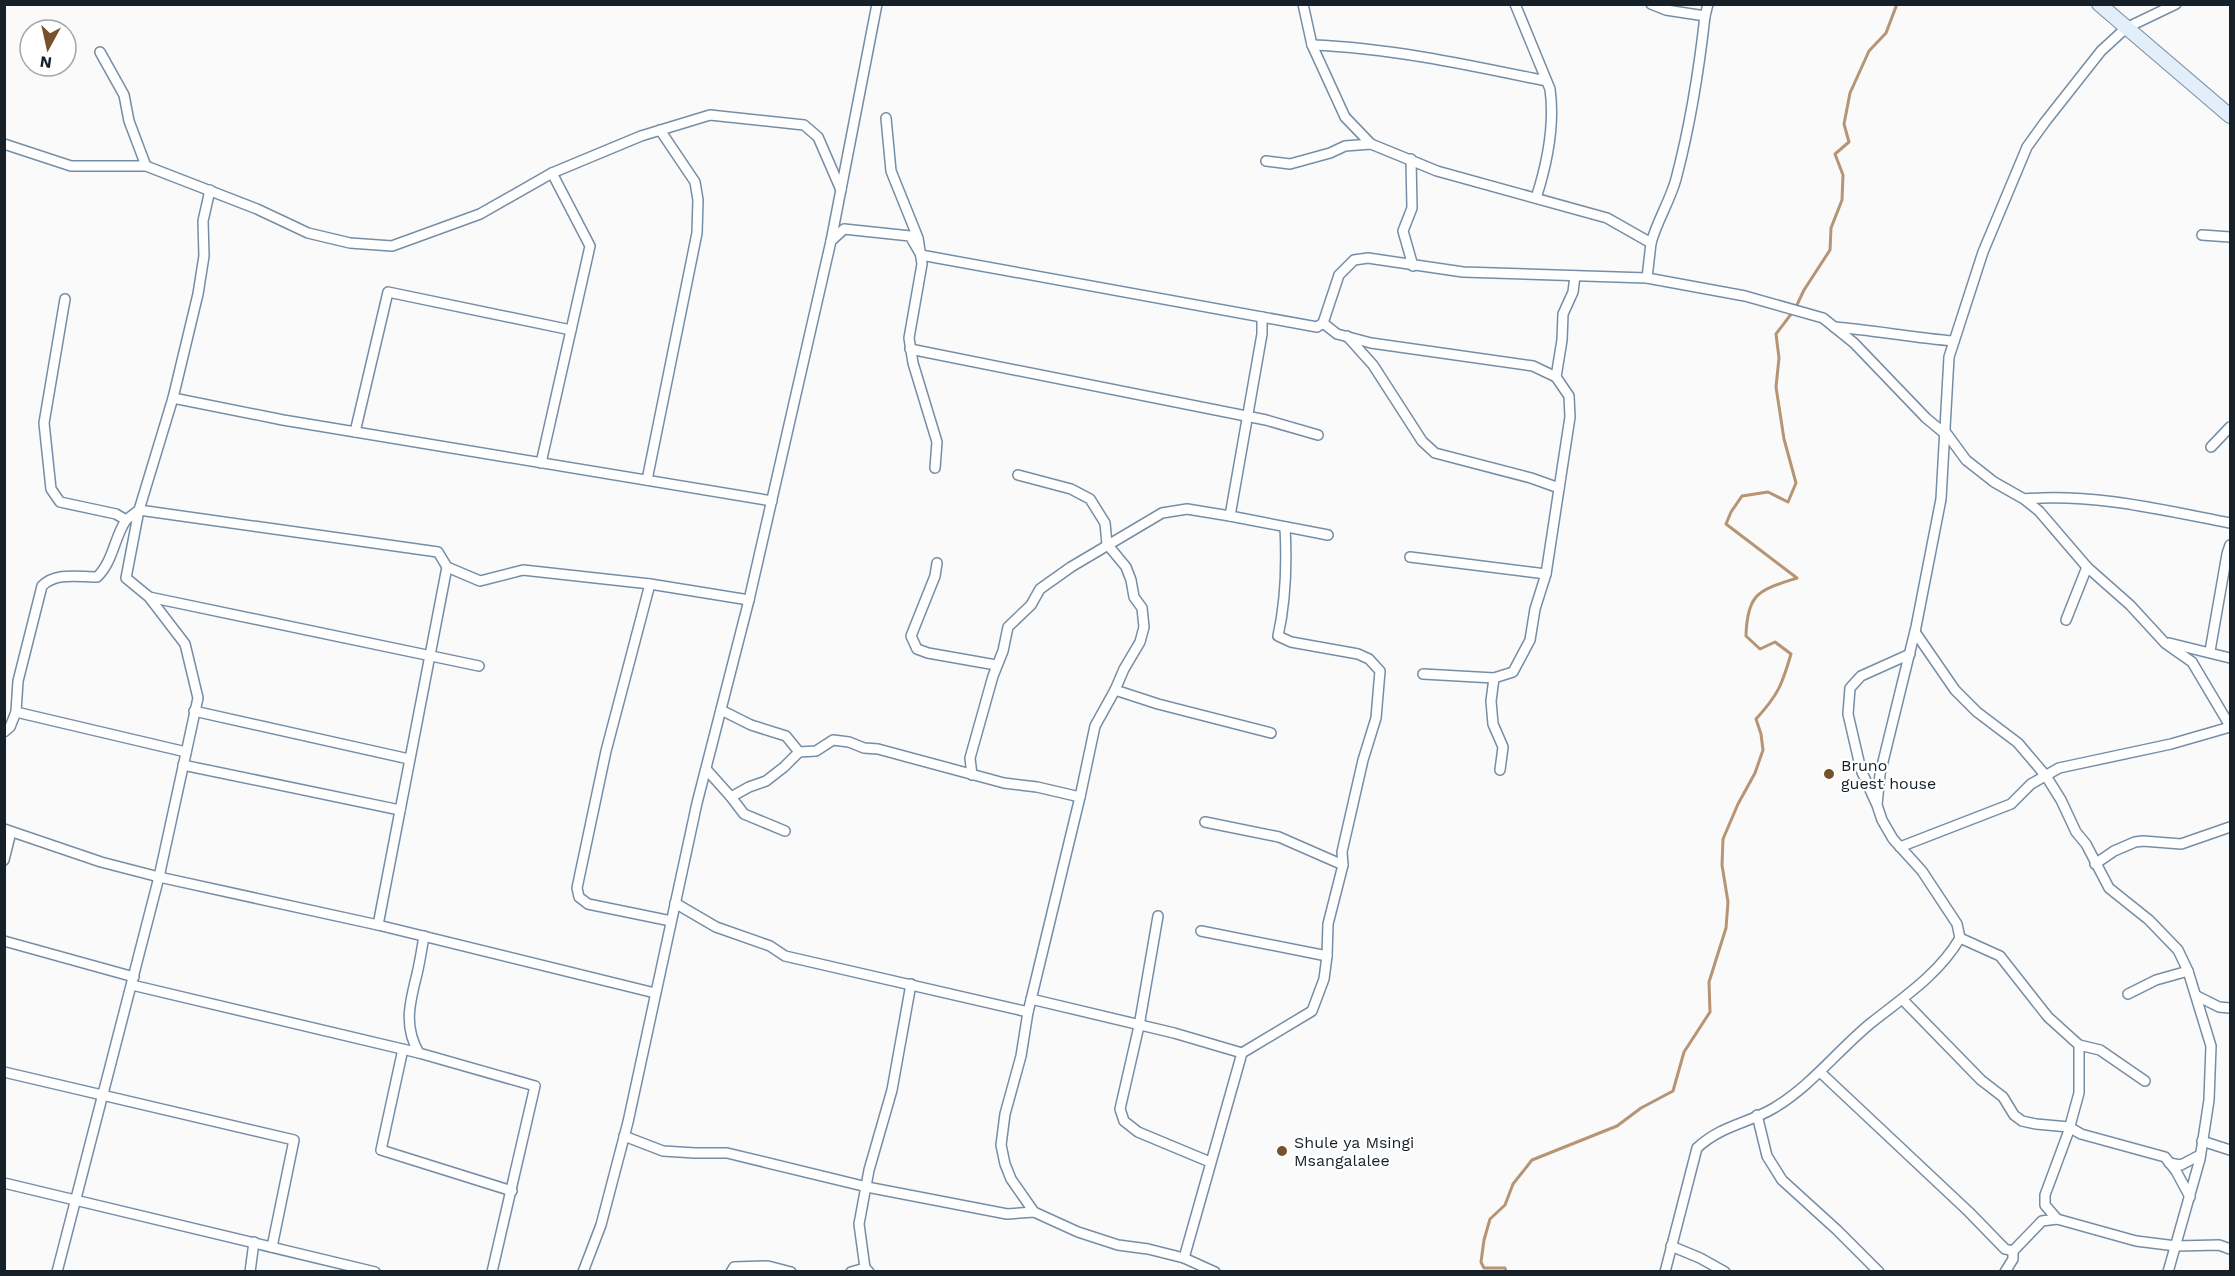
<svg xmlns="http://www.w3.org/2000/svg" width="2235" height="1276" font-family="'Work Sans',sans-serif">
<rect width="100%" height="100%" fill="#fafafa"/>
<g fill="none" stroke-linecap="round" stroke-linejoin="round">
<path stroke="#b69474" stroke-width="3" d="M1506,1272l-1,-4h-21l-3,-6 3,-22 6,-21 15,-14 8,-21 19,-24 85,-34 24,-18 32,-17 11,-39 26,-40 -1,-30 17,-54 2,-26 -6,-37 1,-26 15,-35 17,-31 8,-23 -2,-16 -5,-15c22,-24 26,-34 35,-65l-16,-12 -15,7 -14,-13c1,-44 14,-46 51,-58l-71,-54 5,-12 11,-16 26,-4 20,10 8,-19 -12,-44 -8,-52 3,-29 -3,-24 19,-25 9,-19 26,-40 1,-22 11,-28 1,-25 -8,-21 14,-12 -5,-18 6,-31 19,-42 17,-18 11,-29"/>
<g stroke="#758ea6" stroke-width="12">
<g id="street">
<polyline points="1303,4 1312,45 1345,117 1371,144"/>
<path d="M1515,4l35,85c5,36 -3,75 -14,109"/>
<polyline points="1651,4 1666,10 1705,16"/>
<path d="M1312,45c79,3 157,20 234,36"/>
<polyline points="100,52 124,95 129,121 146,166"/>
<polyline points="886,118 891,171 918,238 922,264 909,338 913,363 937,442 935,468"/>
<polyline points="4,144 71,166 146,166 257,209 308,233 350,243 392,246 480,214 552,173 641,136 710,115 804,125 818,137 841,190"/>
<polyline points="1411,159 1412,208 1403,231 1413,266"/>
<polyline points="1266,161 1290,164 1330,153 1345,146 1371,144 1437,171 1607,218 1651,243 1647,278 1745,296 1823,318 1854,343 1926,418 1944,433"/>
<polyline points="2202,235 2230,237"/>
<polyline points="831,241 877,4"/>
<path d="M1651,243c6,-22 19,-42 25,-64 14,-53 23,-109 29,-163l3,-12"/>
<polyline points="65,299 44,423 51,489 60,502 116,514 126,520 139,510 438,552 447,567 480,581 523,570 650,584 749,600"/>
<polyline points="1323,323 1337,334 1371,343 1533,366 1556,377"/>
<path d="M1834,327c40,3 79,11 120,14"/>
<polyline points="1347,336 1373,365 1422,441 1435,453 1531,478 1559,488"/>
<polyline points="910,349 1266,420 1318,435"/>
<polyline points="173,398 283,420 772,501"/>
<polyline points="1944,430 1966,460 1994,482 2024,499 2039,511 2087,567 2130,605 2165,643 2192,662 2230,726"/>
<polyline points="355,432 388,292 571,330"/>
<polyline points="2211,447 2230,427"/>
<polyline points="541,463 590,246 552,173"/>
<polyline points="1018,475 1071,489 1090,499 1105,523 1107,544 1126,567 1131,580 1134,597 1142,608 1144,627 1140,642 1124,669 1115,690 1158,704 1271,733"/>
<polyline points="647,480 697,233 698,200 695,182 660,130"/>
<path d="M2024,499c70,-6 138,11 206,24"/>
<polyline points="1230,516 1328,535"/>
<path d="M1285,527c2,37 1,73 -7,109l13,6 67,12 11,5 11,12 -4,47 -13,42 -21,92 1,13 -15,59 -1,32"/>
<polyline points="1410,557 1546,574"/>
<polyline points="937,563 935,576 911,636 917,649 928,653 996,665"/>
<polyline points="650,584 606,751 577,888 579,897 588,904 671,921"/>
<polyline points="149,597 479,666"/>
<polyline points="2066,620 2087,567"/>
<polyline points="1915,632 1955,690 1977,712 2018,743 2046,776 2061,800 2076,832 2086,844 2109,888 2149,920 2178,950 2188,971 2211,1046 2209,1100 2200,1159 2168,1272"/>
<polyline points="2169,643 2230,658"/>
<polyline points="2210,651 2227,554 2230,545"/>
<polyline points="1423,674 1494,678"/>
<polyline points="721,710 751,725 786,736 799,752"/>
<polyline points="194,711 409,759"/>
<polyline points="16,712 186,752"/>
<path d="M4,732l6,-5 6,-15 2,-31 24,-95c14,-14 36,-9 55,-9 16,-15 17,-39 29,-57"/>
<polyline points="183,765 400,810"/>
<polyline points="706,769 731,797 744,814 785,831"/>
<polyline points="1500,770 1503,747 1493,724 1491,701 1494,678 1513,672 1530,640 1535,609 1546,574 1570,417 1569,396 1556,377 1562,340 1563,314 1573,292 1575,276"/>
<polyline points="972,775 970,758 993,676 1003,651 1008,627 1031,605 1040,589 1071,567 1162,513 1187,509 1230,516 1262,334 1262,317"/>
<polyline points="731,797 749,787 766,781 784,767 799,752 816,751 833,740 849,742 864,748 878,749 1004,783 1037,787 1080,797 1028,1012 1021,1056 1005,1114 1001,1145 1005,1164 1011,1179 1034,1212 1078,1232 1118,1245 1148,1249 1184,1258 1215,1272"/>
<polyline points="1080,797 1095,726 1115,690"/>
<polyline points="1876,803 1861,770 1848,714 1850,688 1861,676 1910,654"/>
<polyline points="1205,822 1279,837 1343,865"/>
<polyline points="4,829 101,862 159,877 378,925 655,993"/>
<polyline points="1900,847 2011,804 2031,784 2059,768 2171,744 2230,727"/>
<polyline points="4,860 11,832"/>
<polyline points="2095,864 2114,851 2135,842 2143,841 2181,844 2230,827"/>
<polyline points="675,903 716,927 770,946 785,956 1028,1012"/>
<polyline points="1158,916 1139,1026 1120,1109 1124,1121 1138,1132 1210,1162"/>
<polyline points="378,925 447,567"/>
<path d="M424,936c-2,12 -4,25 -7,38 -7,28 -14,52 2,79l116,33 -43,186"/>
<polyline points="1960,938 2000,956 2048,1017 2079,1045 2079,1093 2068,1133 2045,1195 2045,1205 2057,1219"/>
<polyline points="4,941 134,977"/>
<polyline points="132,985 419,1053"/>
<polyline points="2128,994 2156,980 2188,971"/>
<polyline points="2197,996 2219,1007 2230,1008"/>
<polyline points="1031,999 1174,1033 1242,1053"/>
<polyline points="1903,1000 1981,1080 2003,1097 2014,1115 2022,1121 2036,1124 2069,1127 2081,1134 2165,1157 2176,1171 2190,1197"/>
<polyline points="2079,1045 2100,1050 2145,1081"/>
<polyline points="403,1049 381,1150 512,1191"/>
<polyline points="4,1072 294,1140 272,1247"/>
<polyline points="1820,1072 1969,1212 2005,1249 2013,1251"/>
<polyline points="1757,1115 1767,1156 1782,1180 1837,1230 1879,1272"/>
<polyline points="624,1136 663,1151 695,1153 727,1153 867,1187 1007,1214 1034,1212"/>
<polyline points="2202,1141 2230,1150"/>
<polyline points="2169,1163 2181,1165 2200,1155"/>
<polyline points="4,1183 375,1272"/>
<polyline points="1671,1246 1700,1258 1725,1272"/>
<polyline points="1184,1258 1242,1053 1312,1011 1324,979 1327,956 1201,931"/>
<polyline points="57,1272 159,877 198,698 185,644 149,597 126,578 139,510 173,398 198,294 204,256 203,221 210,190"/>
<polyline points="250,1272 254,1242"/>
<polyline points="583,1272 601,1225 628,1122 697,803 749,600 831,241 844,229 910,236 921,255 1317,327 1323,323 1339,275 1354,260 1368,258 1463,272 1647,278"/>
<polyline points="731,1272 734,1267 768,1266 791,1272"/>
<polyline points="851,1272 865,1268"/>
<polyline points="869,1272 865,1268 859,1224 869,1170 892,1090 911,984"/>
<path d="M1665,1272l32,-124c25,-23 50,-24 77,-40 37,-22 64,-58 97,-85 33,-26 68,-49 89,-85l-3,-14 -35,-53 -29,-32 -11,-19 -5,-15 3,-31 36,-147 25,-128 8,-142 34,-105 44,-105 18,-25 56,-71 25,-23 50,-24"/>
<polyline points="2005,1272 2013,1259 2013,1251 2042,1221 2057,1219 2136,1241 2176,1246 2219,1245 2230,1249"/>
</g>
</g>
<g stroke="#758ea6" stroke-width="16">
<polyline id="secondary" points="2099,4 2230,116"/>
</g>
<use href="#street" stroke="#fff" stroke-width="9"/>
<use href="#secondary" stroke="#e2eefa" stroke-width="14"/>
</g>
<g fill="#76512c" stroke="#fff" stroke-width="2">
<circle cx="1829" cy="774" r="6"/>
<circle cx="1282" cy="1151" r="6"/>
</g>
<g text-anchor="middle" stroke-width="4.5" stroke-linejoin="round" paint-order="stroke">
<g font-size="16" fill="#162029" stroke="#fff" text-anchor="start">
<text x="1841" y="771">Bruno<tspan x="1841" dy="18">guest house</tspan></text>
<text x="1294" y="1148">Shule ya Msingi<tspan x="1294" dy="18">Msangalalee</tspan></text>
</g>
</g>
<rect width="2235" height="1276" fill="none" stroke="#162029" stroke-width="12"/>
<g transform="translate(48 48) rotate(188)"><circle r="28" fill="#ffffff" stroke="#a2a6a9" stroke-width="1.5"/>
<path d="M0-4.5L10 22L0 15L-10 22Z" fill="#76512c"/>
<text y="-9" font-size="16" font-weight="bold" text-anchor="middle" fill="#162029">N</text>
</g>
</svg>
